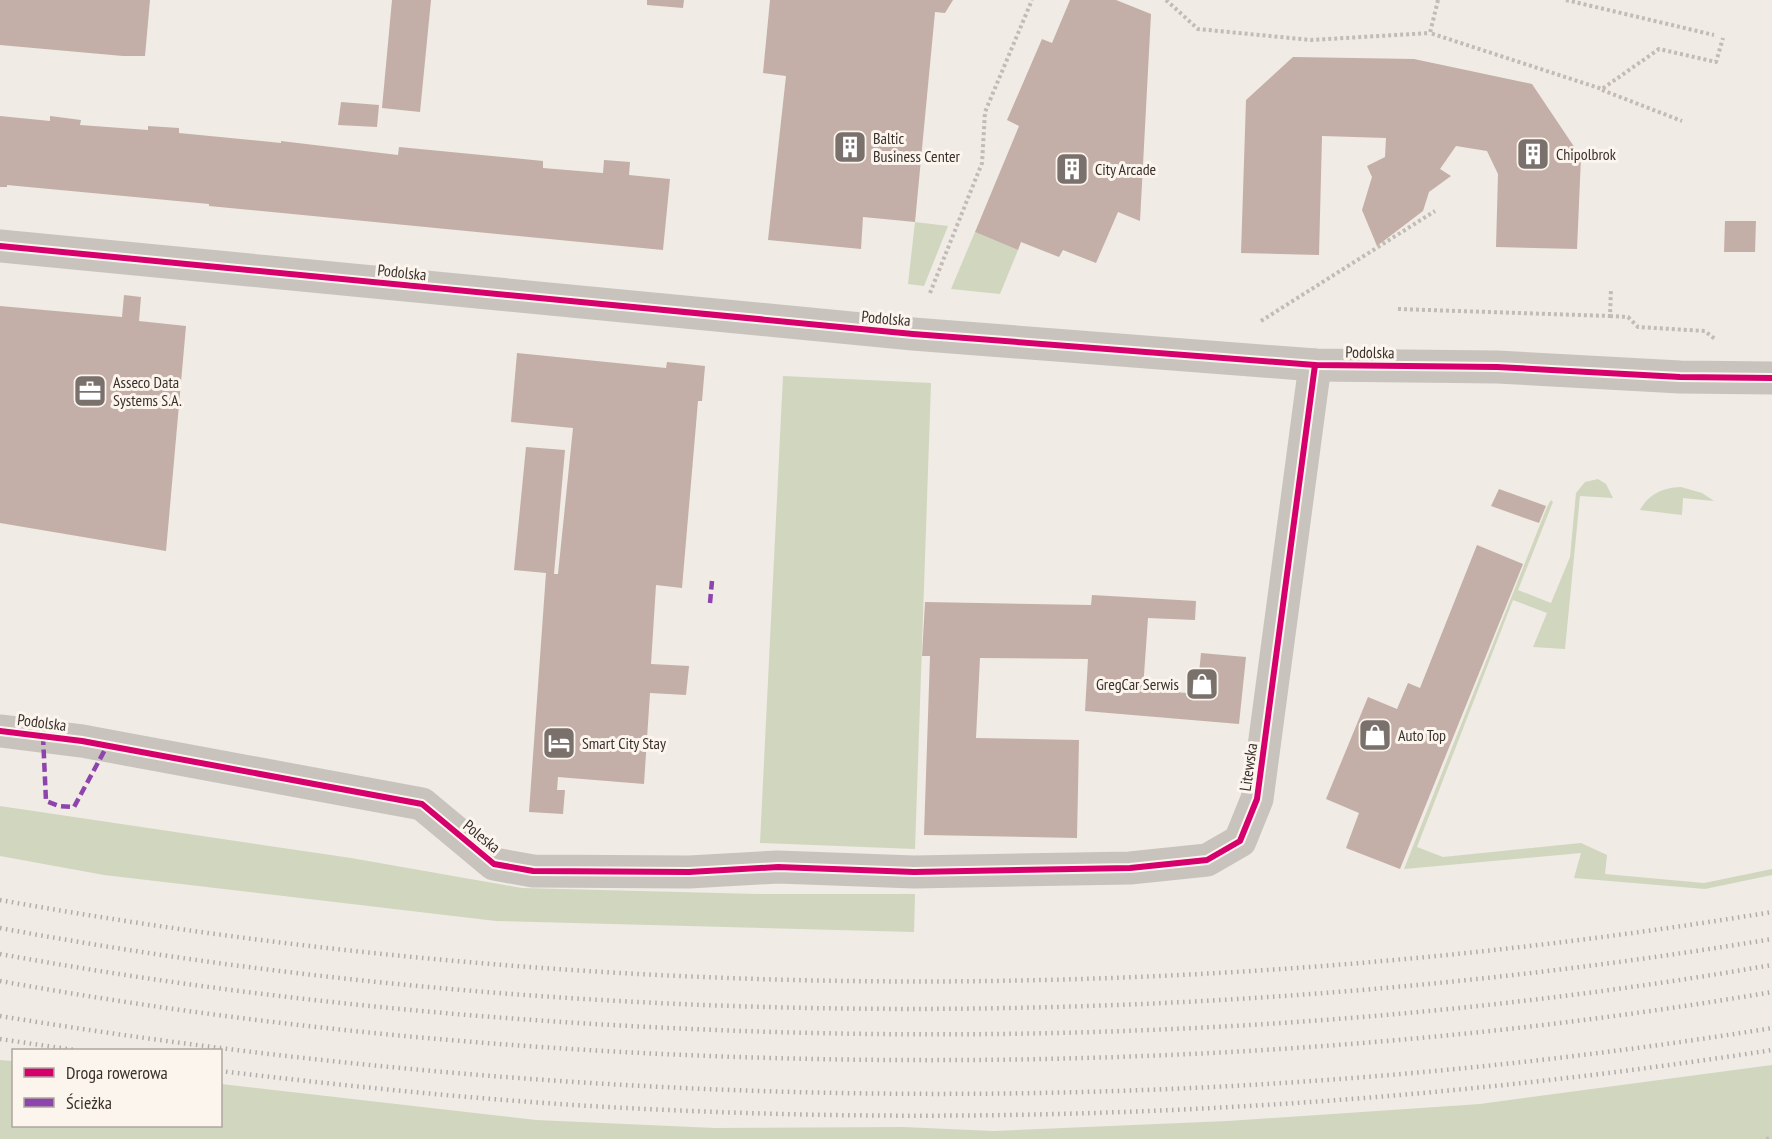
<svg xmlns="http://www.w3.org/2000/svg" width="1772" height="1139" font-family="'PT Sans Narrow',sans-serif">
<rect width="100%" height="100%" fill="#f0ebe5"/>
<g fill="#d1d6bf">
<polygon points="915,222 948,226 924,286 908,284"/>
<polygon points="975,232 1018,250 1000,294 951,289"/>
<polygon points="783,376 931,383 915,849 760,843"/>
<polygon points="1598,479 1606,484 1613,498 1580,496 1565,649 1533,647 1547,613 1513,600 1417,847 1443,857 1581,843 1607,855 1605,874 1704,883 1772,869 1772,875 1705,889 1574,878 1581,853 1404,869 1547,507 1551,500 1553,502 1518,590 1551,603 1570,557 1576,493 1585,482"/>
<path d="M1681,487l21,6 12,8 -31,-3 -1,17 -42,-5c9,-16 22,-22 41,-23z"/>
<polygon points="0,806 351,858 522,888 757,894 915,894 914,932 496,921 104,875 0,856"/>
<polygon points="0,1060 13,1061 14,1126 220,1126 221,1084 536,1120 715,1128 903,1127 994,1131 1228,1121 1480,1104 1772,1065 1772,1139 0,1139"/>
</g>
<g fill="#c3afa7">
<polygon points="0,0 150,0 145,56 123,56 0,45"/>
<polygon points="392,0 431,0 420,112 382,108"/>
<polygon points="647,0 684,0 683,8 647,5"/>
<polygon points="770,0 953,0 945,13 935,12 915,222 863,217 861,249 768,240 786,76 763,73"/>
<polygon points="1070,0 1116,0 1151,14 1140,221 1118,212 1096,263 1063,250 1059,257 1021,242 1018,250 975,232 1019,126 1007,120 1042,39 1052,43"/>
<polygon points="1293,57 1414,59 1532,84 1581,157 1577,249 1496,247 1498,174 1487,151 1456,146 1440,169 1451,176 1429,192 1423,211 1377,246 1362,210 1372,177 1367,166 1385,157 1386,138 1322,136 1319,255 1241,253 1246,100"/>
<polygon points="341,102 379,105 377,127 338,125"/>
<polygon points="0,116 50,121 50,116 81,120 80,125 148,130 148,126 179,128 179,133 281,143 281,141 398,155 399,147 543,161 543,168 603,173 604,160 630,162 629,175 670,179 663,250 209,206 209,204 7,185 7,187 0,187"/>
<polygon points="1725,221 1756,221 1755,252 1724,252"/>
<polygon points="124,295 141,297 139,321 186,326 166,551 0,523 0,306 122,317"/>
<polygon points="517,353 666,368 667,362 705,366 702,401 698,401 682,588 656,585 651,664 689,666 686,695 650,693 644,784 558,777 557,790 565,790 563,814 529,812 546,573 514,570 526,447 565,450 554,574 558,574 573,428 511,422"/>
<polygon points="1499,489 1546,506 1539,523 1491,506"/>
<polygon points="1477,545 1523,564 1400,869 1346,848 1359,813 1326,799 1368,697 1397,709 1408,683 1420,688"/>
<polygon points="1092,595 1196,601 1195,620 1148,618 1143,689 1197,694 1201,653 1246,657 1239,724 1085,711 1088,659 980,658 976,738 1079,740 1077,838 924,835 930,656 922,656 925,602 1091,605"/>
</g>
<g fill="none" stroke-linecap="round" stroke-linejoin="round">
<g stroke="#c2bbb6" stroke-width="4" stroke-dasharray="3 3" stroke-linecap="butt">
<polyline points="1166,0 1198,29 1311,40 1430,33"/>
<polyline points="1438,0 1430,33 1602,89 1659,49 1716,62 1723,38"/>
<polyline points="1566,0 1714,35"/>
<polyline points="1602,90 1682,121"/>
<polyline points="930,293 982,163 985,112 1032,0"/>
<polyline points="1398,309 1610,316 1611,289"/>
<polyline points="1610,316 1628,317 1638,327 1705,331 1715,339"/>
<polyline points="1261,321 1435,211"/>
<polyline points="1766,1139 1772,1138"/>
</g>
<g stroke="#c9c3be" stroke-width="33">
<polyline points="0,246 913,334 1315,365 1497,367 1680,377 1772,378"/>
<polyline points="0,731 82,741 422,804 494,864 533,871 689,872 778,867 914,872 1130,868 1207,860 1240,841 1257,799 1315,365"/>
</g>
<g stroke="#b1aca8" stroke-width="4.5" stroke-dasharray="1.5 4.5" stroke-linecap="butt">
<path d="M0,900c584,105 1187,108 1772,12"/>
<path d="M0,928c571,106 1199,106 1772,11"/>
<path d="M0,954c214,39 431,62 649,73 374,19 753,2 1123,-62"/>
<path d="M0,981c226,41 455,64 684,74 363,15 730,-2 1088,-63"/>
<path d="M0,1016c585,96 1186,107 1772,12"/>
<polyline points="0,1039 74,1050"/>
<path d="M220,1071c135,16 270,30 406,37 383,20 767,1 1146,-58"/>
</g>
<g stroke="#8e44ad" stroke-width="4.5" stroke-dasharray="9 4.5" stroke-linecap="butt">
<polyline points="710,603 712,581"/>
<polyline points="43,736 46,801 59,806 74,807 107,746"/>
</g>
<g stroke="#fbf5ee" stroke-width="10">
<g id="cycleway">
<polyline points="0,246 913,334 1315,365 1497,367 1680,377 1772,378"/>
<polyline points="0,731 82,741 422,804 494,864 533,871 689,872 778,867 914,872 1130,868 1207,860 1240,841 1257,799 1315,365"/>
</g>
</g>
<use href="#cycleway" stroke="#d6006c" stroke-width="6"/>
</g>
<defs>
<g id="building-square" transform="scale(1.725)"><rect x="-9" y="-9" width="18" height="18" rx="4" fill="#7a716c" stroke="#fbf5ee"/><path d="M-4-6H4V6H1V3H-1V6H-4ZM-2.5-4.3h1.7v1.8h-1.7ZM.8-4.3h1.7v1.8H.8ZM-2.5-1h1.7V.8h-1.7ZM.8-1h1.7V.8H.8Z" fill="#fff"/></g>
<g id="office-square" transform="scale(1.725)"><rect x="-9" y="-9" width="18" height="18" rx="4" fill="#7a716c" stroke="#fbf5ee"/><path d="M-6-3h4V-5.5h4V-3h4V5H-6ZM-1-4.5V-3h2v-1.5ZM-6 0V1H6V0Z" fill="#fff"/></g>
<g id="shop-square" transform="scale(1.725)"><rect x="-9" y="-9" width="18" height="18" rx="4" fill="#7a716c" stroke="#fbf5ee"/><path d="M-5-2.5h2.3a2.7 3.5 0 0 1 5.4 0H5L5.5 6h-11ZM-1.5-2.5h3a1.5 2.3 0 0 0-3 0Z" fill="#fff"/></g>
<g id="hotel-square" transform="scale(1.725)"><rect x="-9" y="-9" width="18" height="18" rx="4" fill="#7a716c" stroke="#fbf5ee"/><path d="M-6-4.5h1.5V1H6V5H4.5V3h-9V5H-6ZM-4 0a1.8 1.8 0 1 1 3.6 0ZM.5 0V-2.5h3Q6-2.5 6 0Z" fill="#fff"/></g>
</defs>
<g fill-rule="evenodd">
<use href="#building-square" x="850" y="147"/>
<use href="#building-square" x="1533" y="154"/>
<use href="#building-square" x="1072" y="169"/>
<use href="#office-square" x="90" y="391"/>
<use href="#shop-square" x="1202" y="684"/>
<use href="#shop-square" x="1375" y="735"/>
<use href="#hotel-square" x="559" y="743"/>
</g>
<g text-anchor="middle" stroke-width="6" stroke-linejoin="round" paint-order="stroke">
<g font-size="16" fill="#3b302b" stroke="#fbf5ee" text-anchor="start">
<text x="873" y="144">Baltic<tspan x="873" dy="18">Business Center</tspan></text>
<text x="1556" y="160">Chipolbrok</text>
<text x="1095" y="175">City Arcade</text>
<text x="113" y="388">Asseco Data<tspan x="113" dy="18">Systems S.A.</tspan></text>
<text x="1179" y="690" text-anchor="end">GregCar Serwis</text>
<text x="1398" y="741">Auto Top</text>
<text x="582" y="749">Smart City Stay</text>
</g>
<g font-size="16" fill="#3b302b" stroke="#fbf5ee">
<text transform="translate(402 272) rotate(6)" y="6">Podolska</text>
<text transform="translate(886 318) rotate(5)" y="6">Podolska</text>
<text transform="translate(1370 352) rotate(1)" y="6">Podolska</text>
<text transform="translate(42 722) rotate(7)" y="6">Podolska</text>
<text transform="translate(1248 767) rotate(-82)" y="6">Litewska</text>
<text transform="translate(482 836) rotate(39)" y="6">Poleska</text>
</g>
</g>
<rect x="12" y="1049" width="210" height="78" fill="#fbf5ee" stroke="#aea6a0" stroke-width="1.5"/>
<rect x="24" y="1068" width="30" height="9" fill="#d6006c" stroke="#aea6a0" stroke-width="1.5"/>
<text x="66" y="1079" font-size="18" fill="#3b302b">Droga rowerowa</text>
<rect x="24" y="1098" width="30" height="9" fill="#8e44ad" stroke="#aea6a0" stroke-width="1.5"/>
<text x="66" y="1109" font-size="18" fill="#3b302b">Ścieżka</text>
</svg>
